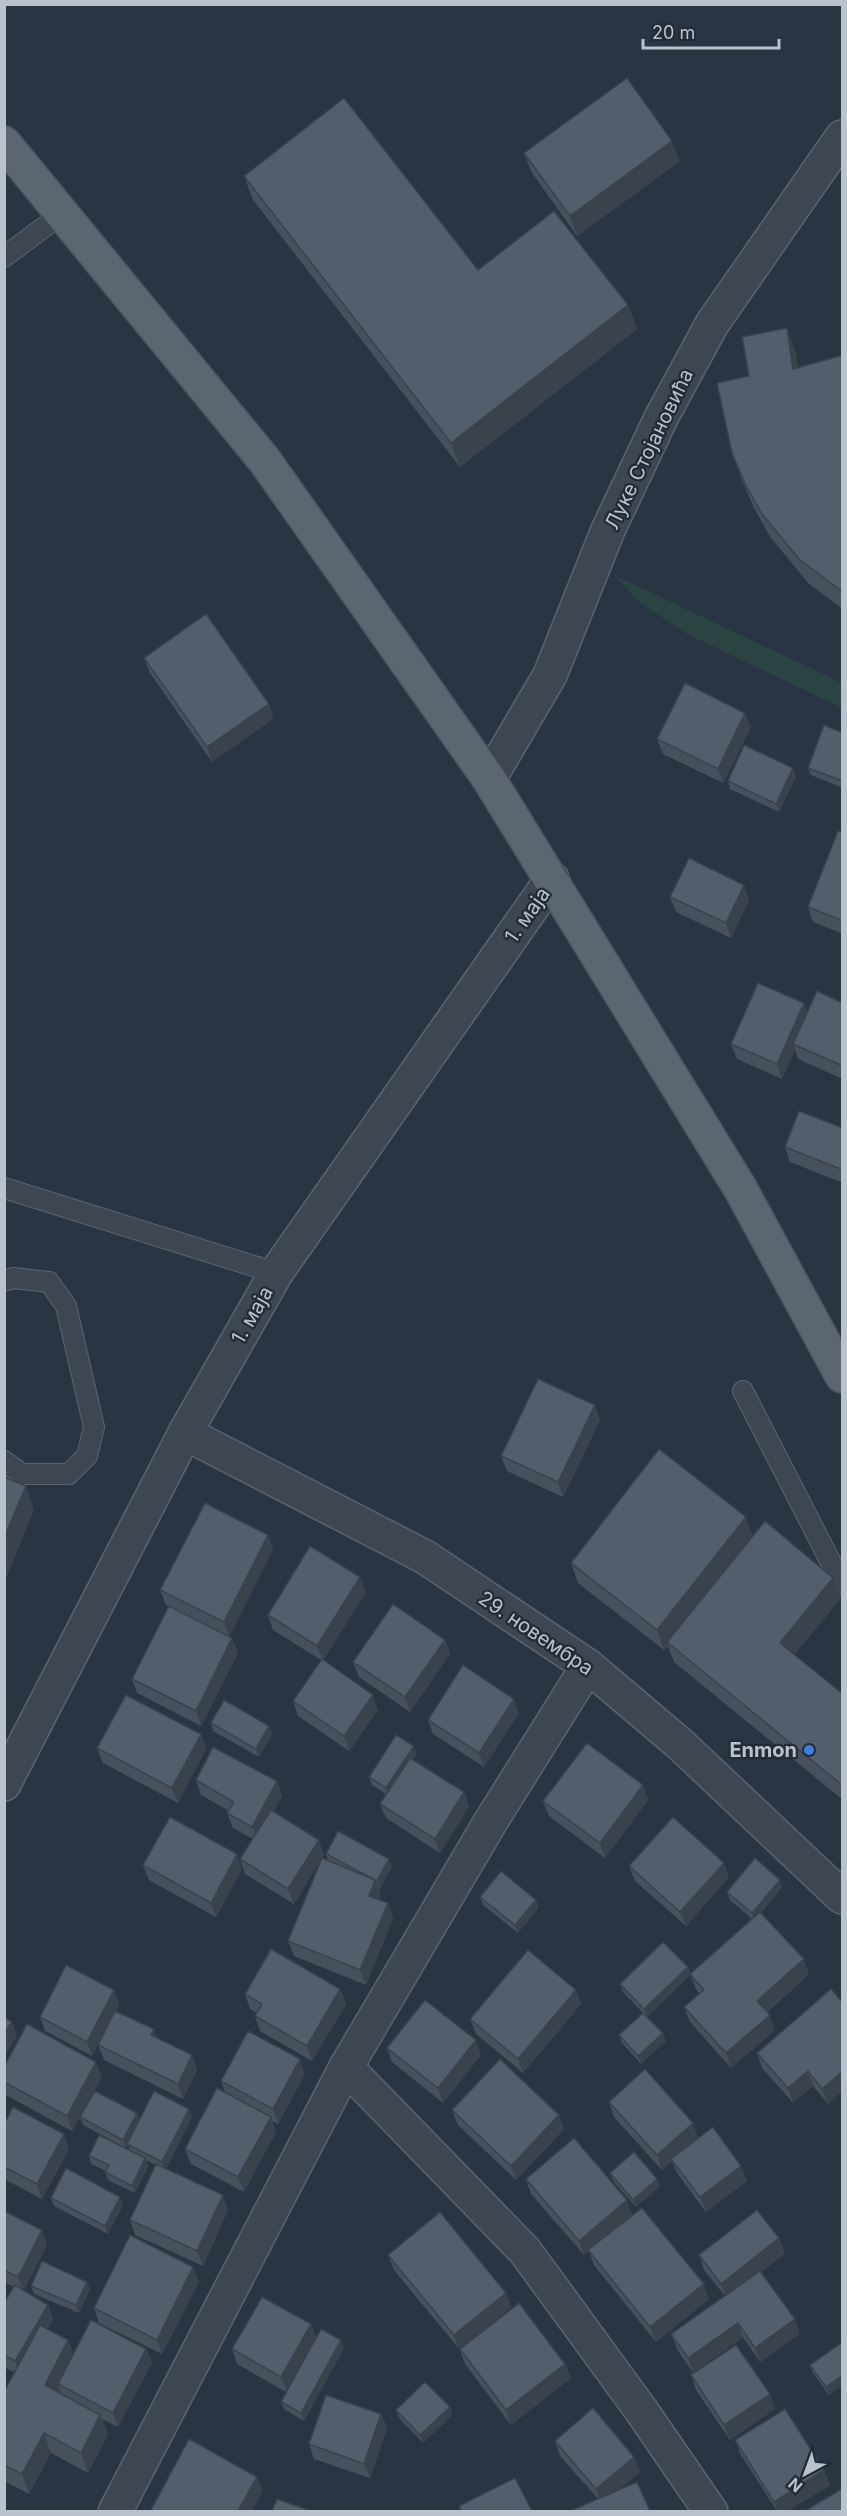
<svg xmlns="http://www.w3.org/2000/svg" width="847" height="2516" font-family="Inter,sans-serif">
<rect width="100%" height="100%" fill="#293542"/>
<polygon fill="#2c4344" points="614,575 842,683 842,708 687,634 639,602"/>
<g fill="none" stroke-linecap="round" stroke-linejoin="round">
<g stroke="#5b646f" stroke-width="22">
<g id="lane">
<polyline points="4,257 63,213"/>
<polyline points="4,1188 276,1273"/>
<polyline points="4,1281 13,1278 49,1282 66,1306 94,1427 87,1456 69,1474 22,1474 4,1461"/>
<polyline points="743,1391 842,1584"/>
</g>
</g>
<g stroke="#5b646f" stroke-width="36">
<g id="street">
<polyline points="489,779 550,675 608,530 661,418 712,324 842,137"/>
<polyline points="185,1433 425,1557 588,1666 680,1744 842,1897"/>
<polyline points="4,1784 185,1433 276,1273 552,879"/>
<polyline points="346,2067 525,2251 641,2410 711,2512"/>
<polyline points="115,2512 346,2067 491,1821 588,1666"/>
</g>
</g>
<g stroke="#4a525e" stroke-width="36">
<polyline id="primary" points="4,143 265,461 489,779 740,1188 842,1376"/>
</g>
<use href="#lane" stroke="#3d4651" stroke-width="20"/>
<use href="#street" stroke="#3d4651" stroke-width="33"/>
<use href="#primary" stroke="#5c6671" stroke-width="33"/>
</g>
<g fill="#47515d">
<polygon points="524,153 680,161 577,236 532,173"/>
<polygon points="244,176 478,270 628,305 637,329 460,467 253,200"/>
<polygon points="796,353 798,368 843,355 843,609 809,584 771,538 755,510 741,478 732,453 749,376"/>
<polygon points="144,658 274,718 212,762 150,673"/>
<polygon points="751,727 723,783 663,754 657,739"/>
<polygon points="843,733 843,788 811,775 808,768"/>
<polygon points="796,776 779,812 730,789 728,781"/>
<polygon points="843,832 843,934 813,922 808,907"/>
<polygon points="744,885 749,900 731,938 676,912 670,897"/>
<polygon points="843,1003 843,1079 798,1059 795,1049 782,1079 737,1059 731,1044 807,1013"/>
<polygon points="843,1128 843,1183 790,1162 785,1147"/>
<polygon points="600,1420 563,1497 507,1471 501,1456"/>
<polygon points="268,1535 273,1550 229,1637 232,1638 238,1653 201,1726 137,1693 132,1679 169,1606 166,1605 160,1590"/>
<polygon points="753,1536 841,1598 794,1655 843,1694 843,1800 674,1662 668,1646 664,1650 578,1583 571,1563"/>
<polygon points="366,1592 323,1660 378,1710 349,1751 298,1716 293,1701 321,1660 273,1630 268,1615"/>
<polygon points="445,1640 450,1654 410,1712 359,1677 353,1662"/>
<polygon points="519,1713 484,1767 433,1734 428,1720"/>
<polygon points="211,1723 269,1726 272,1734 259,1757 213,1731"/>
<polygon points="201,1734 206,1749 178,1803 103,1763 97,1748"/>
<polygon points="414,1746 416,1754 413,1760 464,1792 469,1807 440,1853 386,1818 380,1804 386,1794 372,1785 369,1777"/>
<polygon points="196,1780 277,1781 282,1796 274,1811 324,1855 322,1858 328,1861 326,1854 392,1866 380,1889 378,1888 381,1895 379,1900 388,1903 393,1918 366,1985 294,1956 288,1941 321,1859 294,1904 245,1874 240,1859 253,1839 233,1828 227,1813 229,1811 201,1795"/>
<polygon points="643,1785 648,1800 605,1858 549,1816 543,1801"/>
<polygon points="143,1865 242,1869 216,1917 149,1880"/>
<polygon points="629,1866 729,1877 686,1926 635,1881"/>
<polygon points="782,1887 761,1913 809,1974 767,2012 775,2030 731,2068 690,2022 684,2007 700,1994 696,1989 690,1974 752,1919 730,1900 727,1892"/>
<polygon points="480,1897 536,1900 538,1908 518,1933 483,1905"/>
<polygon points="688,1967 690,1975 647,2017 666,2041 641,2064 622,2043 619,2035 643,2013 623,1992 620,1984"/>
<polygon points="340,1989 346,2004 312,2061 260,2031 255,2016 257,2013 250,2009 245,1994"/>
<polygon points="114,1990 119,2005 116,2011 157,2038 192,2055 197,2070 183,2099 104,2060 98,2045 105,2032 92,2056 45,2031 40,2017"/>
<polygon points="576,1990 581,2004 523,2073 476,2034 470,2019"/>
<polygon points="843,2003 828,2104 813,2086 793,2103 762,2068 757,2053"/>
<polygon points="387,2048 481,2055 443,2103 392,2062"/>
<polygon points="4,2067 102,2077 72,2131 4,2094"/>
<polygon points="305,2074 278,2124 272,2121 276,2132 244,2192 191,2164 185,2149 225,2092 221,2081"/>
<polygon points="609,2102 698,2138 693,2143 747,2181 706,2212 677,2173 672,2161 662,2170 614,2117"/>
<polygon points="452,2110 559,2115 564,2129 516,2180 458,2125"/>
<polygon points="137,2113 140,2120 192,2117 166,2169 228,2210 203,2266 135,2235 130,2220 156,2165 146,2160 148,2166 135,2193 108,2180 105,2172 106,2171 91,2164 89,2156 130,2151 128,2145 126,2148 83,2125 80,2117"/>
<polygon points="4,2124 69,2149 42,2199 4,2179"/>
<polygon points="610,2173 657,2179 660,2186 636,2207 613,2181"/>
<polygon points="526,2179 627,2200 632,2215 709,2299 656,2342 594,2265 589,2251 584,2255 531,2194"/>
<polygon points="51,2198 123,2205 108,2234 54,2206"/>
<polygon points="4,2211 47,2245 24,2290 48,2305 53,2320 48,2329 68,2340 73,2354 146,2349 152,2363 118,2427 102,2419 108,2435 88,2473 51,2453 29,2494 4,2481 4,2392 15,2373 4,2367 4,2303 14,2287 4,2282"/>
<polygon points="779,2238 785,2253 761,2272 800,2334 760,2362 743,2337 693,2373 677,2349 671,2334 725,2296 704,2270 699,2255"/>
<polygon points="388,2255 506,2293 511,2307 471,2341 565,2364 571,2378 511,2425 465,2364 460,2350 394,2270"/>
<polygon points="87,2282 90,2289 79,2313 34,2294 31,2286"/>
<polygon points="199,2282 162,2354 99,2323 94,2308"/>
<polygon points="316,2338 341,2340 344,2348 304,2421 284,2409 281,2402 286,2392 237,2364 232,2349"/>
<polygon points="843,2342 843,2385 829,2395 813,2373 810,2365"/>
<polygon points="691,2375 775,2409 730,2440 696,2390"/>
<polygon points="450,2407 452,2415 423,2443 399,2418 396,2410"/>
<polygon points="381,2414 387,2428 370,2478 314,2459 309,2444"/>
<polygon points="735,2440 824,2470 830,2485 788,2511 777,2511 741,2455"/>
<polygon points="555,2441 634,2457 640,2472 616,2491 598,2499 560,2456"/>
</g>
<g fill="#3a424c">
<polygon points="672,141 680,161 577,236 570,216"/>
<polygon points="628,305 637,329 460,467 451,443"/>
<polygon points="787,328 796,353 802,393 793,369"/>
<polygon points="269,704 274,718 212,762 207,747"/>
<polygon points="745,713 751,727 723,783 718,769"/>
<polygon points="793,768 796,776 779,812 776,804"/>
<polygon points="744,885 749,900 731,938 726,923"/>
<polygon points="804,1003 809,1017 793,1044 795,1049 782,1079 777,1064"/>
<polygon points="595,1405 600,1420 563,1497 558,1482"/>
<polygon points="26,1486 34,1510 4,1584 4,1538"/>
<polygon points="746,1517 753,1537 667,1642 668,1646 664,1650 657,1630"/>
<polygon points="268,1535 273,1550 229,1637 224,1622"/>
<polygon points="360,1577 366,1592 323,1661 317,1646"/>
<polygon points="833,1578 841,1598 787,1663 780,1643"/>
<polygon points="232,1638 238,1653 201,1726 196,1711"/>
<polygon points="445,1640 450,1654 410,1712 405,1697"/>
<polygon points="373,1695 378,1710 349,1751 344,1736"/>
<polygon points="514,1699 519,1713 484,1767 479,1753"/>
<polygon points="269,1726 272,1734 259,1757 256,1749"/>
<polygon points="201,1734 206,1749 178,1803 172,1788"/>
<polygon points="414,1746 416,1754 389,1796 386,1788"/>
<polygon points="277,1781 282,1796 258,1841 252,1827"/>
<polygon points="643,1785 648,1800 605,1858 600,1843"/>
<polygon points="464,1792 469,1807 440,1853 435,1839"/>
<polygon points="319,1840 324,1855 294,1904 288,1889"/>
<polygon points="237,1854 242,1869 216,1917 211,1903"/>
<polygon points="389,1859 392,1866 380,1889 377,1881"/>
<polygon points="724,1863 729,1877 686,1926 680,1912"/>
<polygon points="375,1880 381,1895 375,1911 369,1896"/>
<polygon points="780,1880 782,1887 755,1921 752,1913"/>
<polygon points="536,1900 538,1908 518,1933 515,1925"/>
<polygon points="388,1903 393,1918 366,1985 360,1970"/>
<polygon points="804,1959 809,1974 762,2015 757,2001"/>
<polygon points="688,1967 690,1975 647,2017 644,2009"/>
<polygon points="340,1989 346,2004 312,2061 307,2046"/>
<polygon points="114,1990 119,2005 92,2056 87,2042"/>
<polygon points="576,1990 581,2004 523,2073 518,2059"/>
<polygon points="770,2015 775,2030 731,2068 726,2053"/>
<polygon points="12,2022 17,2036 4,2057 4,2033"/>
<polygon points="154,2029 160,2044 151,2035"/>
<polygon points="663,2033 666,2041 641,2064 638,2056"/>
<polygon points="476,2040 481,2055 443,2103 438,2088"/>
<polygon points="192,2055 197,2070 183,2099 178,2084"/>
<polygon points="300,2059 305,2074 278,2124 273,2109"/>
<polygon points="96,2062 102,2077 72,2131 67,2116"/>
<polygon points="808,2071 813,2086 793,2103 788,2088"/>
<polygon points="843,2071 843,2091 828,2104 822,2089"/>
<polygon points="189,2109 192,2117 165,2170 162,2162"/>
<polygon points="137,2113 140,2121 126,2148 123,2140"/>
<polygon points="559,2115 564,2129 516,2180 511,2166"/>
<polygon points="271,2117 276,2132 244,2192 238,2177"/>
<polygon points="693,2123 698,2138 673,2161 671,2159 672,2161 662,2170 657,2155"/>
<polygon points="64,2134 69,2149 42,2199 37,2184"/>
<polygon points="145,2158 148,2166 135,2193 132,2186"/>
<polygon points="741,2166 747,2181 706,2212 700,2197"/>
<polygon points="657,2179 660,2186 636,2207 633,2200"/>
<polygon points="223,2195 228,2210 203,2266 197,2251"/>
<polygon points="120,2197 123,2205 108,2234 105,2226"/>
<polygon points="627,2200 632,2215 584,2255 579,2241"/>
<polygon points="42,2230 47,2245 23,2292 18,2277"/>
<polygon points="779,2238 785,2253 726,2298 721,2284"/>
<polygon points="193,2267 199,2282 162,2354 157,2340"/>
<polygon points="87,2282 90,2289 79,2313 76,2305"/>
<polygon points="704,2284 709,2299 656,2342 650,2327"/>
<polygon points="506,2293 511,2307 459,2350 454,2335"/>
<polygon points="48,2305 53,2320 21,2376 15,2361"/>
<polygon points="795,2319 800,2334 760,2362 755,2348"/>
<polygon points="738,2323 743,2337 693,2373 688,2358"/>
<polygon points="311,2324 317,2339 287,2392 281,2377"/>
<polygon points="68,2340 76,2360 58,2384 60,2390 52,2405 45,2385"/>
<polygon points="341,2340 344,2348 304,2421 301,2413"/>
<polygon points="146,2349 152,2363 118,2427 113,2413"/>
<polygon points="565,2364 571,2378 511,2425 506,2410"/>
<polygon points="843,2375 843,2385 829,2395 826,2387"/>
<polygon points="770,2394 775,2409 730,2440 724,2425"/>
<polygon points="450,2407 452,2415 423,2443 420,2435"/>
<polygon points="381,2414 387,2428 370,2478 364,2464"/>
<polygon points="100,2415 108,2435 88,2473 81,2453"/>
<polygon points="44,2433 51,2453 29,2494 22,2474"/>
<polygon points="634,2457 640,2472 601,2504 596,2489"/>
<polygon points="824,2470 830,2485 788,2511 778,2511 774,2502"/>
<polygon points="257,2477 263,2491 252,2511 238,2511"/>
</g>
<g fill="#535e6c" stroke="#3a424c" stroke-width="1.5">
<polygon points="627,78 672,141 570,216 524,153"/>
<polygon points="344,98 478,270 554,211 628,305 451,443 244,176"/>
<polygon points="787,328 793,369 843,355 843,592 800,560 762,514 746,486 732,453 717,383 749,376 742,337"/>
<polygon points="206,614 269,704 207,747 144,658"/>
<polygon points="685,683 745,713 718,769 657,739"/>
<polygon points="824,725 843,733 843,781 808,768"/>
<polygon points="744,745 793,768 776,804 728,781"/>
<polygon points="838,831 843,832 843,921 808,907"/>
<polygon points="689,858 744,885 726,923 670,897"/>
<polygon points="758,983 804,1003 777,1064 731,1044"/>
<polygon points="817,991 843,1003 843,1066 793,1044"/>
<polygon points="799,1111 843,1128 843,1170 785,1147"/>
<polygon points="538,1379 595,1405 558,1482 501,1456"/>
<polygon points="659,1449 746,1517 657,1630 571,1563"/>
<polygon points="4,1477 26,1486 4,1538"/>
<polygon points="205,1503 268,1535 224,1622 160,1590"/>
<polygon points="765,1521 833,1578 780,1643 843,1694 843,1786 667,1642"/>
<polygon points="310,1546 360,1577 317,1646 268,1615"/>
<polygon points="393,1604 445,1640 405,1697 353,1662"/>
<polygon points="169,1606 232,1638 196,1711 132,1679"/>
<polygon points="322,1659 373,1695 344,1736 293,1701"/>
<polygon points="463,1665 514,1699 479,1753 428,1720"/>
<polygon points="126,1695 201,1734 172,1788 97,1748"/>
<polygon points="224,1700 269,1726 256,1749 211,1723"/>
<polygon points="396,1735 414,1746 386,1788 369,1777"/>
<polygon points="587,1743 643,1785 600,1843 543,1801"/>
<polygon points="213,1747 277,1781 252,1827 227,1813 234,1802 196,1780"/>
<polygon points="410,1758 464,1792 435,1839 380,1804"/>
<polygon points="271,1810 319,1840 288,1889 240,1859"/>
<polygon points="170,1817 237,1854 211,1903 143,1865"/>
<polygon points="673,1817 724,1863 680,1912 629,1866"/>
<polygon points="338,1831 389,1859 377,1881 326,1854"/>
<polygon points="322,1858 375,1880 369,1896 388,1903 360,1970 288,1941"/>
<polygon points="755,1858 780,1880 752,1913 727,1892"/>
<polygon points="501,1871 536,1900 515,1925 480,1897"/>
<polygon points="760,1912 804,1959 757,2001 770,2015 726,2053 684,2007 704,1990 690,1974"/>
<polygon points="663,1942 688,1967 644,2009 620,1984"/>
<polygon points="271,1949 340,1989 307,2046 255,2016 262,2004 245,1994"/>
<polygon points="528,1950 576,1990 518,2059 470,2019"/>
<polygon points="66,1965 114,1990 87,2042 40,2017"/>
<polygon points="831,1989 843,2003 843,2071 822,2089 808,2071 788,2088 757,2053"/>
<polygon points="425,2000 476,2040 438,2088 387,2048"/>
<polygon points="115,2011 154,2029 151,2035 192,2055 178,2084 98,2045"/>
<polygon points="643,2013 663,2033 638,2056 619,2035"/>
<polygon points="4,2017 12,2022 4,2033"/>
<polygon points="27,2024 96,2062 67,2116 4,2082 4,2067"/>
<polygon points="248,2031 300,2059 273,2109 221,2081"/>
<polygon points="500,2059 559,2115 511,2166 452,2110"/>
<polygon points="645,2069 693,2123 657,2155 609,2102"/>
<polygon points="217,2088 271,2117 238,2177 185,2149"/>
<polygon points="95,2091 137,2113 123,2140 80,2117"/>
<polygon points="154,2091 189,2109 162,2162 127,2144"/>
<polygon points="13,2107 64,2134 37,2184 4,2167 4,2124"/>
<polygon points="713,2127 741,2166 700,2197 671,2159"/>
<polygon points="99,2135 145,2158 132,2186 105,2172 109,2165 89,2156"/>
<polygon points="574,2138 627,2200 579,2241 526,2179"/>
<polygon points="634,2152 657,2179 633,2200 610,2173"/>
<polygon points="156,2164 223,2195 197,2251 130,2220"/>
<polygon points="66,2168 120,2197 105,2226 51,2198"/>
<polygon points="642,2208 704,2284 650,2327 588,2250"/>
<polygon points="757,2210 779,2238 721,2284 699,2255"/>
<polygon points="4,2211 42,2230 18,2277 4,2270"/>
<polygon points="440,2212 506,2293 454,2335 388,2255"/>
<polygon points="130,2235 193,2267 157,2340 94,2308"/>
<polygon points="42,2261 87,2282 76,2305 31,2286"/>
<polygon points="760,2271 795,2319 755,2348 738,2323 688,2358 671,2334"/>
<polygon points="15,2285 48,2305 15,2361 4,2355 4,2303"/>
<polygon points="262,2297 311,2324 281,2377 232,2349"/>
<polygon points="519,2303 565,2364 506,2410 460,2349"/>
<polygon points="91,2320 146,2349 113,2413 58,2384"/>
<polygon points="40,2325 68,2340 45,2385 100,2415 81,2453 44,2433 22,2474 4,2465 4,2392"/>
<polygon points="321,2329 341,2340 301,2413 281,2402"/>
<polygon points="843,2342 843,2375 826,2387 810,2365"/>
<polygon points="736,2345 770,2394 724,2425 691,2375"/>
<polygon points="425,2382 450,2407 420,2435 396,2410"/>
<polygon points="326,2395 381,2414 364,2464 309,2444"/>
<polygon points="593,2408 634,2457 596,2489 555,2441"/>
<polygon points="785,2409 824,2470 774,2502 735,2440"/>
<polygon points="189,2439 257,2477 238,2511 153,2511 151,2510"/>
<polygon points="515,2478 532,2511 461,2511 459,2506"/>
<polygon points="637,2482 650,2511 570,2511"/>
<polygon points="843,2488 843,2511 805,2511"/>
<polygon points="277,2499 311,2511 272,2511"/>
</g>
<circle fill="#3f7fe0" stroke="#222b37" stroke-width="2" cx="809" cy="1750" r="6"/>
<g text-anchor="middle" stroke-width="4.5" stroke-linejoin="round" paint-order="stroke">
<g font-size="20" fill="#bac2cb" stroke="#222b37">
<text transform="translate(649 449) rotate(-64)" y="7">Луке Стојановића</text>
<text transform="translate(527 915) rotate(-55)" y="7">1. маја</text>
<text transform="translate(252 1315) rotate(-60)" y="7">1. маја</text>
<text transform="translate(536 1633) rotate(34)" y="7">29. новембра</text>
</g>
<g font-size="20" font-weight="bold" fill="#bac2cb" stroke="#222b37" text-anchor="end">
<text x="797" y="1757">Enmon</text>
</g>
</g>
<rect width="847" height="2516" fill="none" stroke="#bac2cb" stroke-width="12"/>
<g transform="translate(805 2474) rotate(221)" stroke="#222b37" stroke-width="4.5" paint-order="stroke">
<path d="M0-4.5L10 22L0 15L-10 22Z" fill="#bac2cb"/>
<text y="-9" font-size="16" font-weight="bold" text-anchor="middle" fill="#bac2cb">N</text>
</g>
<path d="M643 39v9h136v-9" fill="none" stroke="#bac2cb" stroke-width="3"/>
<text x="652" y="39" font-size="18" fill="#bac2cb" stroke="#222b37" stroke-width="4.5" paint-order="stroke">20 m</text>
</svg>
